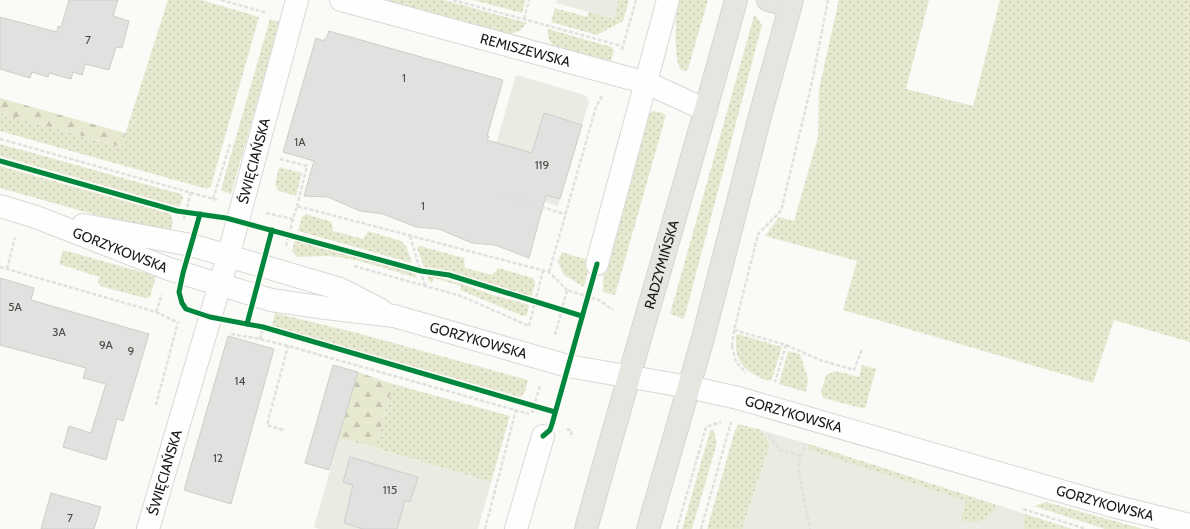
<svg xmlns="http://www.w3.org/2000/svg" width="1190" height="529" font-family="Cabin,sans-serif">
<defs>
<pattern id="green-dots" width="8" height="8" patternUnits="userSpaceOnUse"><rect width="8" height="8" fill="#e7e8d0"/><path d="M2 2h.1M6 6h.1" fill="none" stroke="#c6c6b2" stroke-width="1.8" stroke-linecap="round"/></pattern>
<pattern id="forest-firs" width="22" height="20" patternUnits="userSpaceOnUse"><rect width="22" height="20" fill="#e7e8d0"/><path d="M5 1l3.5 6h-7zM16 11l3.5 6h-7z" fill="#c6c6b2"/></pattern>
</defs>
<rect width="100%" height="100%" fill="#fafbf7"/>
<g fill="#eaebe3">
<polygon points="557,0 629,0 623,21 556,3"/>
<polygon points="516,75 585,95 589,102 558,206 484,185"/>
<polygon points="761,430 809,444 1072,529 742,529 770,445"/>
<polygon points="339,438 491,482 478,529 319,529 314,527"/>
</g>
<g fill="url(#green-dots)">
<polygon points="168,0 201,0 259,17 211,186 207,189 0,131 0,113 121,147"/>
<polygon points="385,0 444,0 527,23 519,31 509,35"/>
<polygon points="473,0 526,0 522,13"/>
<polygon points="619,0 629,0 623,21 597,35 551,22 555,8 587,17 589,12 614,19"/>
<path d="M679,0h29l-20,69 -3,2 -4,-1c-8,-9 -6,-58 -2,-70z"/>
<polygon points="838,0 929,0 906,89 973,106 1000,0 1190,0 1190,342 1114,320 1093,383 843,310 857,261 765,236 779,217 794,221 818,137 819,89 838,4"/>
<polygon points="754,16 756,16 762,25 684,319 670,314"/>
<polygon points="270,19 280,22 231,194 223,191 221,189"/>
<path d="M548,29l64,18 2,4 -4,12 -53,-15c-7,-4 -10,-11 -9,-19z"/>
<polygon points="653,111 660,112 666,115 615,295 603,292 603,276 648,115"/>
<polygon points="0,144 181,194 183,197 180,207 0,156"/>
<polygon points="0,166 171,214 173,221 171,230 107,218 0,188"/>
<polygon points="279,167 302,173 296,196 279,191 275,185"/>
<polygon points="306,214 332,222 333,231 363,239 368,231 401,241 406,246 412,263 298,231 302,217"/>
<path d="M295,240l120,33 2,5c-29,-8 -59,-20 -89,-22 -11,0 -21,1 -31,1l-5,-6z"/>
<path d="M420,246l44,12 1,10 27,7 6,-7 35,10 2,5 -3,13c-13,-3 -27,-6 -39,-11 -25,-8 -43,-15 -69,-18l-7,-19z"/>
<polygon points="63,250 156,276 150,297 145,298 100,286 98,282 99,277 59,264"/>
<polygon points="562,252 591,261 584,287 564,275 558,262"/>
<path d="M427,276c23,2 42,11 63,18 13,4 26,7 39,11l-2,10 -4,1 -63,-26 1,-4 -27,-8 -2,5 -3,-2z"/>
<polygon points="275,313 357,333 528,380 525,392 520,397 272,326"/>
<path d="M738,334l44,13 -10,32 -4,2c-24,-10 -34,-18 -32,-46z"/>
<polygon points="788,351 800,354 808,379 806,392 779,384"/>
<polygon points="862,365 876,369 865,409 823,398 821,392 826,375 836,371 859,377"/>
<polygon points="393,384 510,416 491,482 375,448"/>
<polygon points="739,424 761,430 770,445 742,529 707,529 735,430"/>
<polygon points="713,429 717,443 692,529 682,529 710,431"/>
<path d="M809,444l187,61c-10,18 -17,18 -35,16l5,-20 -159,-52z"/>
<polygon points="1046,502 1143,529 1105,529 1034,506"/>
<polygon points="1025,514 1072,529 1024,529 1023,520"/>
</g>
<g fill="url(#forest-firs)">
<polygon points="0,98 125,133 122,147 0,113"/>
<polygon points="358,372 393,384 375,448 339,438"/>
</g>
<g fill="#e1e1df" stroke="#cdcdcb">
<polygon points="69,0 118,0 113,16 129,21 122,48 116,47 109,70 85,64 82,75 73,72 71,79 49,73 48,77 32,72 30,78 0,69 0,17 57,32 58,26 61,27"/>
<polygon points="329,31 503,80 487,136 489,136 487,140 532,153 544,113 582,125 560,199 546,195 529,258 495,245 472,243 439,229 416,227 383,214 360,211 328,197 304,196 314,161 283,152 316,38 324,41 324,39 326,39"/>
<polygon points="0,278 34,288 31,300 149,334 123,421 117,419 106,460 63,447 69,426 91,433 106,384 83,378 86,368 0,345"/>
<polygon points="228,336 274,349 231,504 184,490"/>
<polygon points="333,365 358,372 329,470 305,463"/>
<polygon points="350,457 418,477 410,502 405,500 397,529 363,529 344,523 353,485 343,482"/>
<polygon points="51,493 101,507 94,529 41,529"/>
</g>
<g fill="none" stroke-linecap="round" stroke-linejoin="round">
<g stroke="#d8d8d6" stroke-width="24">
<g id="minor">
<path id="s1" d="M341,0l306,83 59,27"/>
<path id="s2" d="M0,206l36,11 133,52 102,31 55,8 68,8 174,50 121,21 49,11 375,108 77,19"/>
<polyline points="83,225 191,245 340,289 381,310"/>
<polyline points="597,264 668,0"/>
<path id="s3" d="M148,529l80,-272 69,-257"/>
<polyline points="516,529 543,436"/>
</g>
</g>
<g stroke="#d4d4d2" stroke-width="24">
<g id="major">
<polyline points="768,0 790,6"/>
<path id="s4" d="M586,529c49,-177 102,-352 150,-529"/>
<polyline points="648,529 703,338 760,116 792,0"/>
</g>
</g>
<g stroke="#e0e1df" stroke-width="2.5" stroke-dasharray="4 2" stroke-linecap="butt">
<polyline points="221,0 267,13"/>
<polyline points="453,0 622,46"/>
<polyline points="524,19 529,0"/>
<polyline points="622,50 636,0"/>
<polyline points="0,139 217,200"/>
<polyline points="280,159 307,166 297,206"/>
<polyline points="501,195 565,214"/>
<polyline points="213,199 230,144"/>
<polyline points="266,213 293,219 297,206 549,272 567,290"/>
<polyline points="184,219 191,192"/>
<polyline points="410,236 425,286"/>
<polyline points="286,246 293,219"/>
<polyline points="354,266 461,296 529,326"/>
<polyline points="0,267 156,312 179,323"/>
<polyline points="7,269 15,237"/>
<polyline points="549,272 596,107 602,96"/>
<polyline points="156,312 162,294"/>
<polyline points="529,326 543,271"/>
<polyline points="734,330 786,345 775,382"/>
<polyline points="231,334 260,339 288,346 529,414"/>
<polyline points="555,335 567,290 599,300 613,310"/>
<polyline points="260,339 264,323"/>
<polyline points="786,345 820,360 854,370 862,349"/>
<polyline points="732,346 734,330 758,234 781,211 812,82 828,0"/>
<polyline points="732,346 736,362 746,373"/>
<polyline points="156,405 178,322"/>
<polyline points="532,413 540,385"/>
<polyline points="567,429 572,431 570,438"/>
<polyline points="283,430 267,425 288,346"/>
<polyline points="769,435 780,450 801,456 798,465 801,485 810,529"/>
<polyline points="801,456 806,444"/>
<polyline points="1023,509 1086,529"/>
<polyline points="485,529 516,410"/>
<polyline points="677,529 706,427 721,422"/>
<polyline points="701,529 731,422"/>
</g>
<use href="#minor" stroke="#fefefe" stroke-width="22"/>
<use href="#major" stroke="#e6e6e0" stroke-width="22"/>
<g stroke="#fbfcf6" stroke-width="8">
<g id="cycleway">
<polyline points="0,161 177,211 226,218 421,271 449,275 582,316"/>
<polyline points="200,214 183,273 179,292 182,303 186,309 210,317 263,327 555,412"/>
<polyline points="247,324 272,230"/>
<polyline points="543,436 550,430 552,424 597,264"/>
</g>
</g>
<use href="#cycleway" stroke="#00873e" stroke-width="5"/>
</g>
<g text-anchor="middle" stroke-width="3" stroke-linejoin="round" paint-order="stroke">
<g font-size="12" fill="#4c4c4a">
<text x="88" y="44">7</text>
<text x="404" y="82">1</text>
<text x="300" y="146">1A</text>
<text x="542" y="169">119</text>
<text x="423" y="210">1</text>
<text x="15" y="311">5A</text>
<text x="59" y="336">3A</text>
<text x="106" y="349">9A</text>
<text x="131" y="355">9</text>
<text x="240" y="385">14</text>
<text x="218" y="462">12</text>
<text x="390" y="494">115</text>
<text x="70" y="522">7</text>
</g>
<g font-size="14" fill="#191917" stroke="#fbfcf6">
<text dy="5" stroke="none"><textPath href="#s1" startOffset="191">REMISZEWSKA</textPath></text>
<text dy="5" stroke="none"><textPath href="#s3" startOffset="383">ŚWIĘCIAŃSKA</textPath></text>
<text dy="5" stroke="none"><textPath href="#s2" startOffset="128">GORZYKOWSKA</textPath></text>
<text dy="5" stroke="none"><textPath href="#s4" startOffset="275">RADZYMIŃSKA</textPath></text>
<text dy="5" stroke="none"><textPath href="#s2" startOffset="499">GORZYKOWSKA</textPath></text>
<text dy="5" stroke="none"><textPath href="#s2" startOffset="823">GORZYKOWSKA</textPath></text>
<text dy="5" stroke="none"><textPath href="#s3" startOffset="59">ŚWIĘCIAŃSKA</textPath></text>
<text dy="5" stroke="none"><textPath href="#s2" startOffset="1147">GORZYKOWSKA</textPath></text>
</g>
</g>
</svg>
